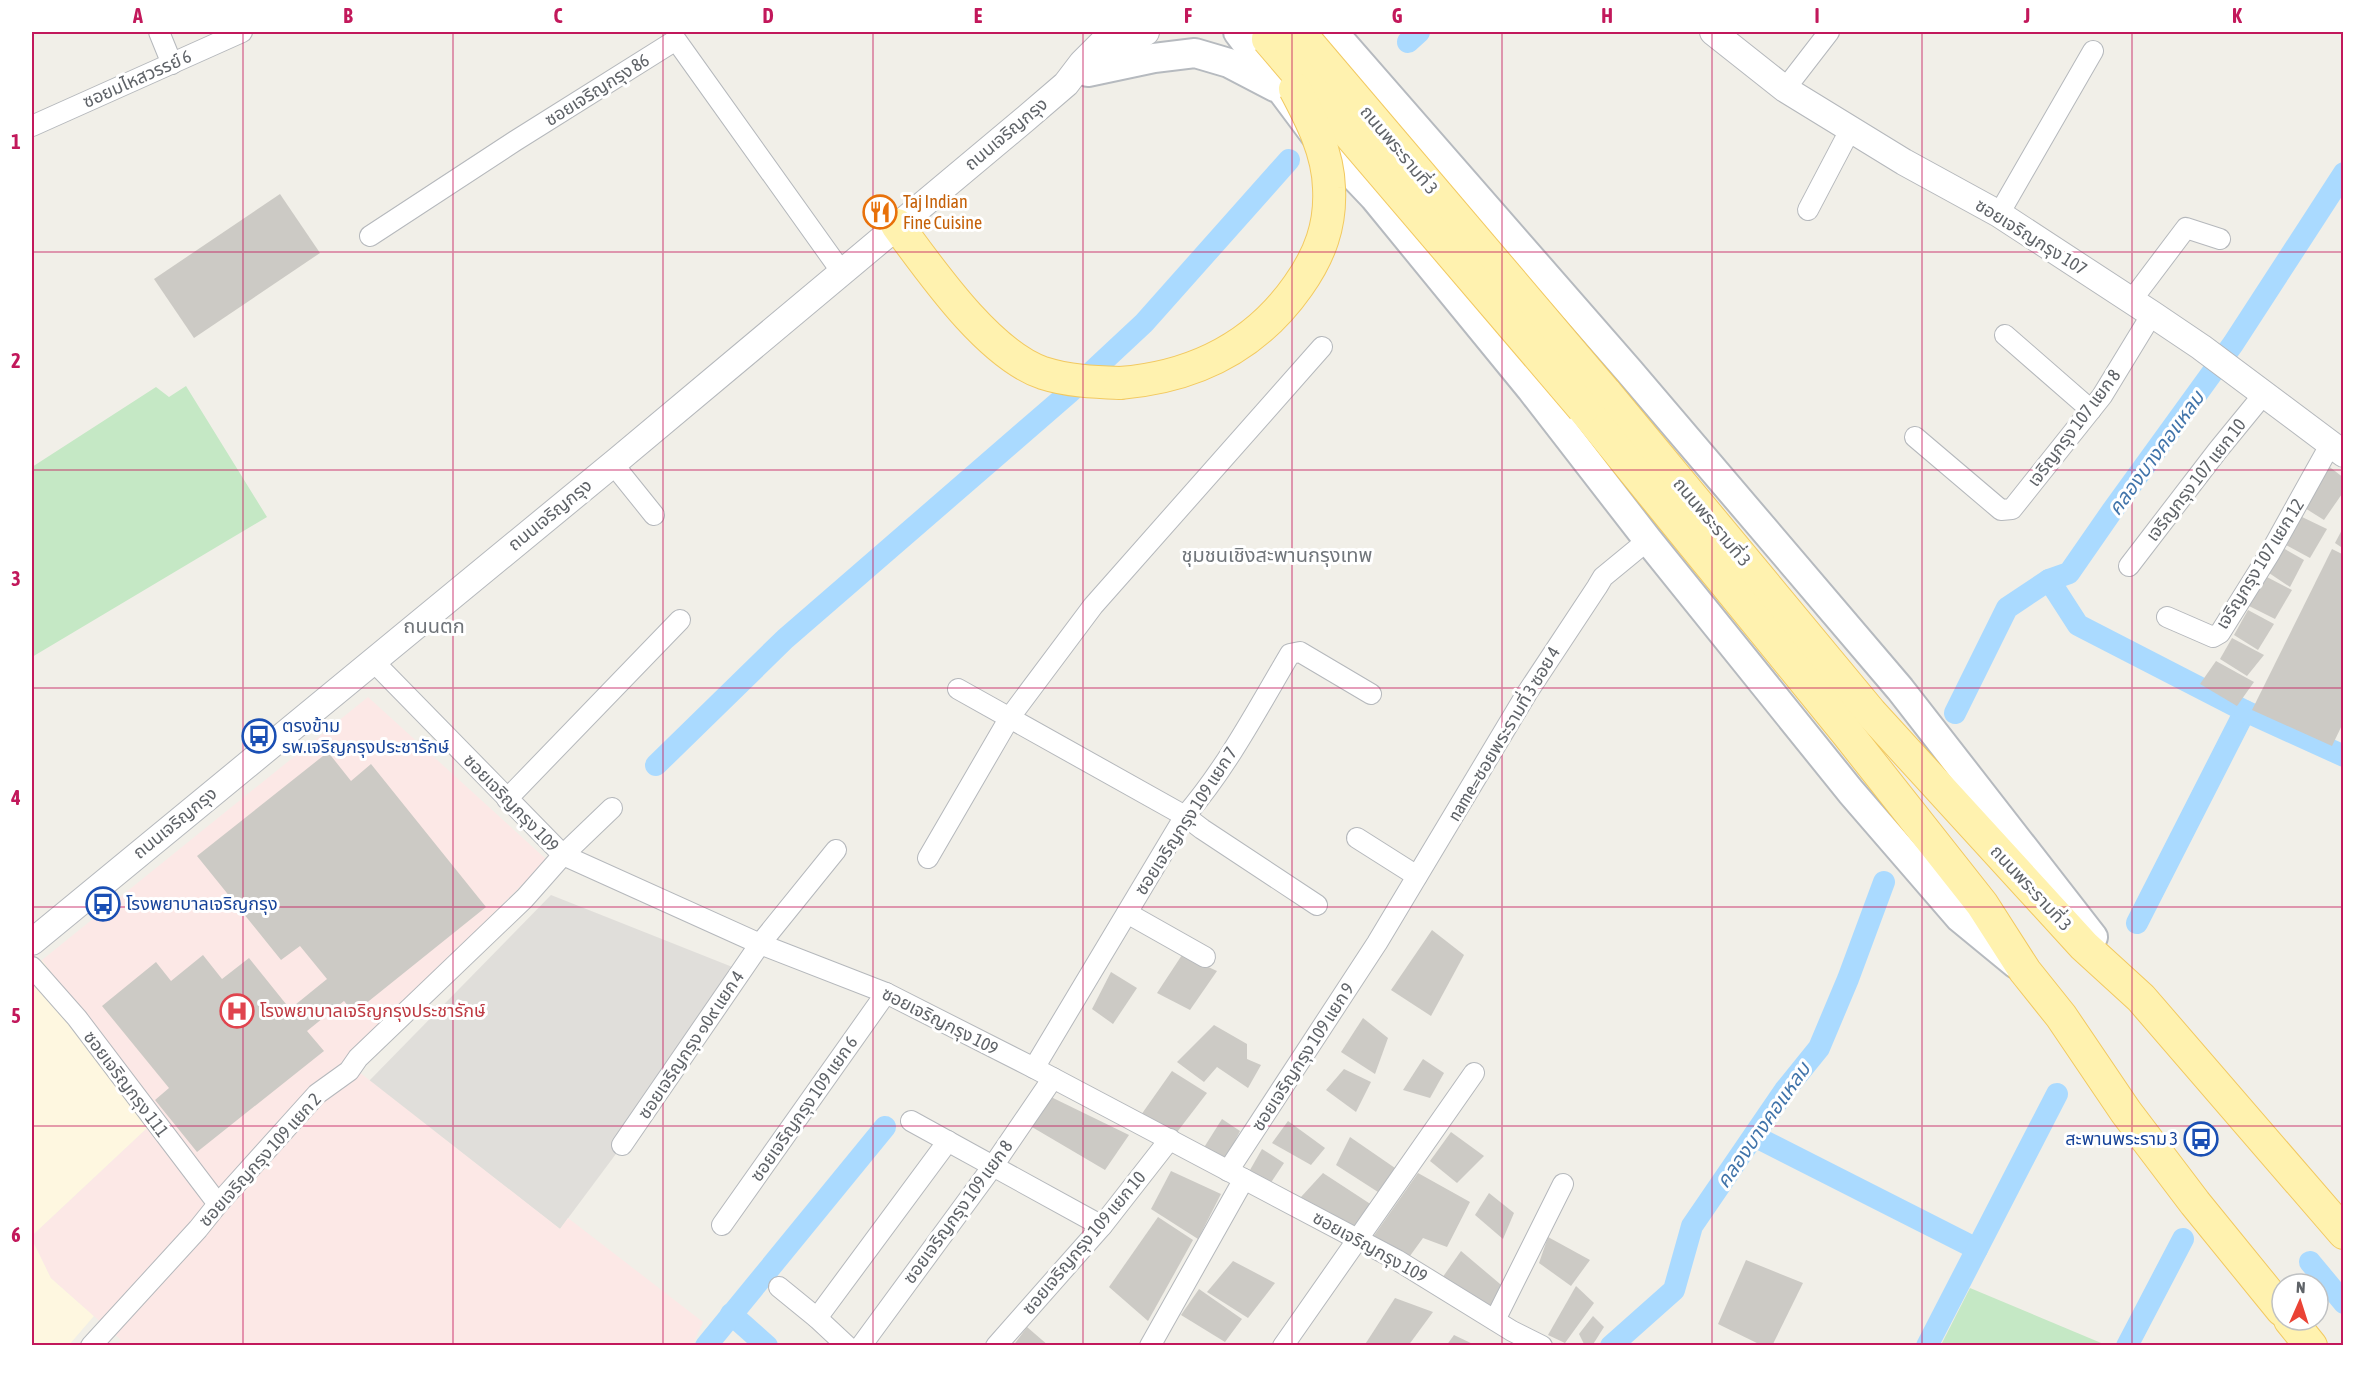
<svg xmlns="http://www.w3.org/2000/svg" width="2375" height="1377" font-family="'Asap Condensed','Noto Sans Thai',sans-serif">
<rect width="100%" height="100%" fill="#f1efe8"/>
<g fill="#fef7e0">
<polygon points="42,960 159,1117 32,1236 32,969"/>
<polygon points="32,1239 51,1278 94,1316 69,1345 32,1345"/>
</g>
<polygon fill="#e0deda" points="551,895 750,974 560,1229 369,1081"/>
<polygon fill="#fce8e6" points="368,697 547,860 345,1061 560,1229 568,1218 703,1322 692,1346 116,1345 121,1340 51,1278 32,1239 32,1236 159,1117 42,960"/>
<g fill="#c5e8c5">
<polygon points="186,386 267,517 32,657 32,467 156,387 169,397"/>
<polygon points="1970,1288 2106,1345 1941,1345"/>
</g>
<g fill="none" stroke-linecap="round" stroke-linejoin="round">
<g stroke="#aadaff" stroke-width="22">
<polyline points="1408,42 1419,32"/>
<polyline points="2049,580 2078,625 2245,711 2137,923"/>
<polyline points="2245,711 2344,756"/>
<polyline points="1955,713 2007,608 2049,580 2069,573 2112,511 2233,344 2344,173"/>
<polyline points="656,765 785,639 1069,393 1144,323 1289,160"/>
<polyline points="1754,1136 1977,1249"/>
<polyline points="2310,1262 2344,1303"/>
<polyline points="731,1314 767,1346"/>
<polyline points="706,1346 885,1127"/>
<polyline points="1611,1346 1674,1290 1692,1226 1785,1090 1819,1048 1848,979 1884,882"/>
<polyline points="1927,1346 2057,1094"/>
<polyline points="2127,1346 2183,1239"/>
</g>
</g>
<g fill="#cccac5">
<polygon points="280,194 320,253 194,338 154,279"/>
<polygon points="2327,465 2344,478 2344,491 2324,520 2300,505"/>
<polygon points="2300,516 2327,529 2310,558 2284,544"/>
<polygon points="2344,526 2344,549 2335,543"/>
<polygon points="2283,548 2304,560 2290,587 2269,573"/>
<polygon points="2332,549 2344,555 2344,721 2332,746 2252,710"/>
<polygon points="2265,576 2292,590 2275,619 2249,606"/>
<polygon points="2248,610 2274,624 2258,650 2234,635"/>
<polygon points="2232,638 2264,655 2247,676 2220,659"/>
<polygon points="2216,661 2254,682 2237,706 2200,684"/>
<polygon points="328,752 351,781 371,764 486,907 354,1013 344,1001 307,1031 324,1051 197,1152 155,1100 169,1088 102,1006 156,962 171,981 203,955 222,979 249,958 290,1009 327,979 300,946 281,960 197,856"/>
<polygon points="1432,930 1464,955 1431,1016 1391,990"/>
<polygon points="1182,955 1217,971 1190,1010 1157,993"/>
<polygon points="1111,972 1137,988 1113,1024 1092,1009"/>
<polygon points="1363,1018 1388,1038 1375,1074 1341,1052"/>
<polygon points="1214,1025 1247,1044 1247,1059 1261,1065 1248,1088 1217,1067 1204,1082 1177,1062"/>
<polygon points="1423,1059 1444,1073 1430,1098 1403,1090"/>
<polygon points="1344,1069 1371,1082 1356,1112 1326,1090"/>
<polygon points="1172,1071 1207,1093 1174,1136 1141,1115"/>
<polygon points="1051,1097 1129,1135 1105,1170 1032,1127"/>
<polygon points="1222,1119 1240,1131 1224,1163 1203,1149"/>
<polygon points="1288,1121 1325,1148 1311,1165 1272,1143"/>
<polygon points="1451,1132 1484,1156 1457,1183 1430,1161"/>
<polygon points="1350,1137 1395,1168 1378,1192 1336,1165"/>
<polygon points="1262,1149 1284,1163 1270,1184 1250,1170"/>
<polygon points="1171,1171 1221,1194 1198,1239 1151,1209"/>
<polygon points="1323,1173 1375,1207 1354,1231 1301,1197"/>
<polygon points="1418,1173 1470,1202 1447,1247 1423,1238 1407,1260 1373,1237"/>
<polygon points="1489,1193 1514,1213 1503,1239 1475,1215"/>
<polygon points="1158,1217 1193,1240 1148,1321 1109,1287"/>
<polygon points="1548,1237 1590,1260 1571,1286 1539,1263"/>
<polygon points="1461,1251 1506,1289 1492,1312 1440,1281"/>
<polygon points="1746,1260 1803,1283 1772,1346 1763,1346 1718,1324"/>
<polygon points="1233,1261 1275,1283 1248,1318 1207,1292"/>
<polygon points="1576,1286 1594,1303 1565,1343 1548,1335"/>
<polygon points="1199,1289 1242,1319 1225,1342 1181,1315"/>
<polygon points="1395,1298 1433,1312 1408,1346 1364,1346"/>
<polygon points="1593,1316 1604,1327 1592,1346 1585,1346 1579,1334"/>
<polygon points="1027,1327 1049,1346 1013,1346"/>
<polygon points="1454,1335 1477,1346 1446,1346"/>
</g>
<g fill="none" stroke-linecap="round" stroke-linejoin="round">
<g stroke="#b5b8bc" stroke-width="22">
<g id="minor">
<polyline points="159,32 172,64"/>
<polyline points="1785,89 1829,32"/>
<polyline points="32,126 242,32"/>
<polyline points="1808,210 1850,130"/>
<polyline points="1999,214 2093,51"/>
<polyline points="370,236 515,141 676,40 841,271"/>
<polyline points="2131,301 2186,228 2220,239"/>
<polyline points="2005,335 2091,410"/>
<polyline points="1915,437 2001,510 2012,509 2102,396 2152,314"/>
<polyline points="613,464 654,515"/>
<polyline points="2129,566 2218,450 2263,395"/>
<polyline points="2167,617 2213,637 2220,633 2270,553 2330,445"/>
<polyline points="373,661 563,855 760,944 886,993 1034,1068 1397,1260 1512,1331 1542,1346"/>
<polyline points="958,689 1185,816 1202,829 1317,905"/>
<polyline points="507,799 680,620"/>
<polyline points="1357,838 1417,876"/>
<polyline points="928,858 1010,717 1093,606 1322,347"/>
<polyline points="1127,913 1205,957"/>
<polyline points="32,967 77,1018 218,1204"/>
<path d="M1034,1068l151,-252c42,-49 72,-106 105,-162l10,-2 71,42"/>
<polyline points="911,1121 1102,1226"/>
<polyline points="622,1145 760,944 836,850"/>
<polyline points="1228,1171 1377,943 1527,693 1597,587 1603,577 1648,540"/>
<polyline points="722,1225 886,993"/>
<polyline points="779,1287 817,1318 847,1346"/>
<polyline points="817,1318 948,1141"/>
<polyline points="1495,1320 1563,1184"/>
<polyline points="91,1346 198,1229 218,1204 317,1094 349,1071 358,1058 525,898 563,855 612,808"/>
<polyline points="861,1346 993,1166 1053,1078"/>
<polyline points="996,1346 1102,1226 1170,1139"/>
<polyline points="1150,1346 1244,1179"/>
<polyline points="1283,1346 1474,1073"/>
</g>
</g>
<g stroke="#b5b8bc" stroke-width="28">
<g id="tertiary">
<polyline points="1713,32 1785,89 1904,162 1999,214 2152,314 2201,347 2344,454"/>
<polyline points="1092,69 1146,32"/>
<polyline points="32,942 619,459 1024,120 1066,84 1082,63 1113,32"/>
</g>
</g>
<g stroke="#b6babf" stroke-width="32">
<g id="secondary">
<polyline points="1238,32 1315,135 1374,197 1531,389 1648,540 1851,792 1960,918 2016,964"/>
<polyline points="1333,32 1629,371 1900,689 2093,937"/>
<polyline points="1088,72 1154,58 1195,53 1229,63 1275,87"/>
</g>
</g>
<g stroke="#f2c960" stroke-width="34">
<g id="primary">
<path d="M897,225c34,46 91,129 146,148 25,8 51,9 77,10"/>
<polyline points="1605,392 1871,713 2084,946 2141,998 2344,1233"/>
<polyline points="1583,408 1847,733 1982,904 2025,971 2061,1016 2126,1112 2195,1203 2282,1310"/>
<polyline points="2290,1320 2311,1346"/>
</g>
</g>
<use href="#minor" stroke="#fff" stroke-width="20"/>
<use href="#tertiary" stroke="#fff" stroke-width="26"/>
<use href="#secondary" stroke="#fff" stroke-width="28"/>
<use href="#primary" stroke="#fff2af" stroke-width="32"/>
<g stroke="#f2c960" stroke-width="34" stroke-linecap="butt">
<g id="primary-bridge">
<polyline points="1299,32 1605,392"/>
<polyline points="1268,39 1583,408"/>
<path d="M1120,383c74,-6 135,-36 178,-97 22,-31 33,-61 31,-98 -1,-36 -18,-69 -34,-99"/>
</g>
</g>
<use href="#primary-bridge" stroke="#fff2af" stroke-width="32"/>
</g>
<path fill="none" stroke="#c2185b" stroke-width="1.5" stroke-opacity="0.55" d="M243,32v1314M453,32v1314M663,32v1314M873,32v1314M1083,32v1314M1292,32v1314M1502,32v1314M1712,32v1314M1922,32v1314M2132,32v1314M32,252h2312M32,470h2312M32,688h2312M32,907h2312M32,1126h2312"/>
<defs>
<g id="restaurant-ring" transform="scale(1.725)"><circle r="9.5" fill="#fff" stroke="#e8710a" stroke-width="1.5"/><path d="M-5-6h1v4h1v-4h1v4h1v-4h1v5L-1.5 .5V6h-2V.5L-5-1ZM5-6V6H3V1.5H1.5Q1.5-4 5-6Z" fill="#e8710a"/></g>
<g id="bus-ring" transform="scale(1.725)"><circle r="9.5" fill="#fff" stroke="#1a4fb4" stroke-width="1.5"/><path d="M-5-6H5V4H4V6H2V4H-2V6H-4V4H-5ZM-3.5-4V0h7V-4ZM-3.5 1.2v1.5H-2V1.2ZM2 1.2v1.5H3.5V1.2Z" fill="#1a4fb4"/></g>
<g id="hospital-ring" transform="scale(1.725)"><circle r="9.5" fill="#fff" stroke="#e0444e" stroke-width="1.5"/><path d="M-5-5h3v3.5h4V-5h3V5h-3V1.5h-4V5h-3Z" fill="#e0444e"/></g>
</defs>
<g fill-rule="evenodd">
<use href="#restaurant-ring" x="880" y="212"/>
<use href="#bus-ring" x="259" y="736"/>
<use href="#bus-ring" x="103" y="904"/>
<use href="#hospital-ring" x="237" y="1011"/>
<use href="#bus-ring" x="2201" y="1139"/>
</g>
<g text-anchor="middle" stroke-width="6" stroke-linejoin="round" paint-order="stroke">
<g font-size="18" fill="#5f6368" stroke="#fff">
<text transform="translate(137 79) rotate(-24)" y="6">ซอยมไหสวรรย์ 6</text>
<text transform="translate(597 90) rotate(-32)" y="6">ซอยเจริญกรุง 86</text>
<text transform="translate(1006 134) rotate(-40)" y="6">ถนนเจริญกรุง</text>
<text transform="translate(1399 150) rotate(50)" y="6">ถนนพระรามที่ 3</text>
<text transform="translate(2031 237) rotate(32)" y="6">ซอยเจริญกรุง 107</text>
<text transform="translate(2074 428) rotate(-53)" y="6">เจริญกรุง 107 แยก 8</text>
<text transform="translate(2196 480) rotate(-52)" y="6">เจริญกรุง 107 แยก 10</text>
<text transform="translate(550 515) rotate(-39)" y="6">ถนนเจริญกรุง</text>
<text transform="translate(1712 522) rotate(50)" y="6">ถนนพระรามที่ 3</text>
<text transform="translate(2260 564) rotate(-58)" y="6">เจริญกรุง 107 แยก 12</text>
<text transform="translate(1504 734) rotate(-59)" y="6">name=ซอยพระรามที่ 3 ซอย 4</text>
<text transform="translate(511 803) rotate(46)" y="6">ซอยเจริญกรุง 109</text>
<text transform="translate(1186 821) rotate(-57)" y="6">ซอยเจริญกรุง 109 แยก 7</text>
<text transform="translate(175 823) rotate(-39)" y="6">ถนนเจริญกรุง</text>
<text transform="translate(2031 888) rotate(47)" y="6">ถนนพระรามที่ 3</text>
<text transform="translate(940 1021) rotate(27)" y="6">ซอยเจริญกรุง 109</text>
<text transform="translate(691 1045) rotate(-56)" y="6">ซอยเจริญกรุง ๑0๙ แยก 4</text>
<text transform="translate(1303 1057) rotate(-57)" y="6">ซอยเจริญกรุง 109 แยก 9</text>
<text transform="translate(126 1084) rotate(53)" y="6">ซอยเจริญกรุง 111</text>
<text transform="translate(804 1109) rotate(-55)" y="6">ซอยเจริญกรุง 109 แยก 6</text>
<text transform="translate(260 1160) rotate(-48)" y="6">ซอยเจริญกรุง 109 แยก 2</text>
<text transform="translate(958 1212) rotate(-54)" y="6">ซอยเจริญกรุง 109 แยก 8</text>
<text transform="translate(1084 1243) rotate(-50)" y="6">ซอยเจริญกรุง 109 แยก 10</text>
<text transform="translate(1370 1247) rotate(29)" y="6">ซอยเจริญกรุง 109</text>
</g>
<g font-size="18" fill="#c56008" stroke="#fff" text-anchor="start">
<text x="903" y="208">Taj Indian<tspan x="903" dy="21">Fine Cuisine</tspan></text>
</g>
<g font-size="18" fill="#164399" stroke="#fff" text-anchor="start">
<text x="282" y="732">ตรงข้าม<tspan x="282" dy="21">รพ.เจริญกรุงประชารักษ์</tspan></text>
<text x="126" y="910">โรงพยาบาลเจริญกรุง</text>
<text x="2178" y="1145" text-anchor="end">สะพานพระราม 3</text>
</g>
<g font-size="18" fill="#be3a42" stroke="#fff" text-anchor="start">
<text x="260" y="1017">โรงพยาบาลเจริญกรุงประชารักษ์</text>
</g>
<g font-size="20" font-style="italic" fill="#4174aa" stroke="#fff">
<text transform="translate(2156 453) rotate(-54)" y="7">คลองบางคอแหลม</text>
<text transform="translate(1763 1125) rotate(-55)" y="7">คลองบางคอแหลม</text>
</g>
<g font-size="20" fill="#70757a" stroke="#fff">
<text x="1277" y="562">ชุมชนเชิงสะพานกรุงเทพ</text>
<text x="434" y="633">ถนนตก</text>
</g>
</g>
<rect width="2375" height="1377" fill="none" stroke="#ffffff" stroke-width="66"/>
<g transform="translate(2300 1302) rotate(3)"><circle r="28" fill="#ffffff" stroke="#bfc1c3" stroke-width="1.5"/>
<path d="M0-4.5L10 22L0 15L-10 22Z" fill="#ea4335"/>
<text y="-9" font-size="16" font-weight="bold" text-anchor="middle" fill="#5f6368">N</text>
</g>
<rect x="33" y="33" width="2309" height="1311" fill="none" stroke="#c2185b" stroke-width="2"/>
<g font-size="20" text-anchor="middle" font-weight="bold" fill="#c2185b">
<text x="138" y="23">A</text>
<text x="348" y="23">B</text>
<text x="558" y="23">C</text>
<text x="768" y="23">D</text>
<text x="978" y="23">E</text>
<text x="1188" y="23">F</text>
<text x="1397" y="23">G</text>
<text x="1607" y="23">H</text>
<text x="1817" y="23">I</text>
<text x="2027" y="23">J</text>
<text x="2237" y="23">K</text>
<text x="16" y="149">1</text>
<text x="16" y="368">2</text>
<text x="16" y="586">3</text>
<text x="16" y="805">4</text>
<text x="16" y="1023">5</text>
<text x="16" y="1242">6</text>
</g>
</svg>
